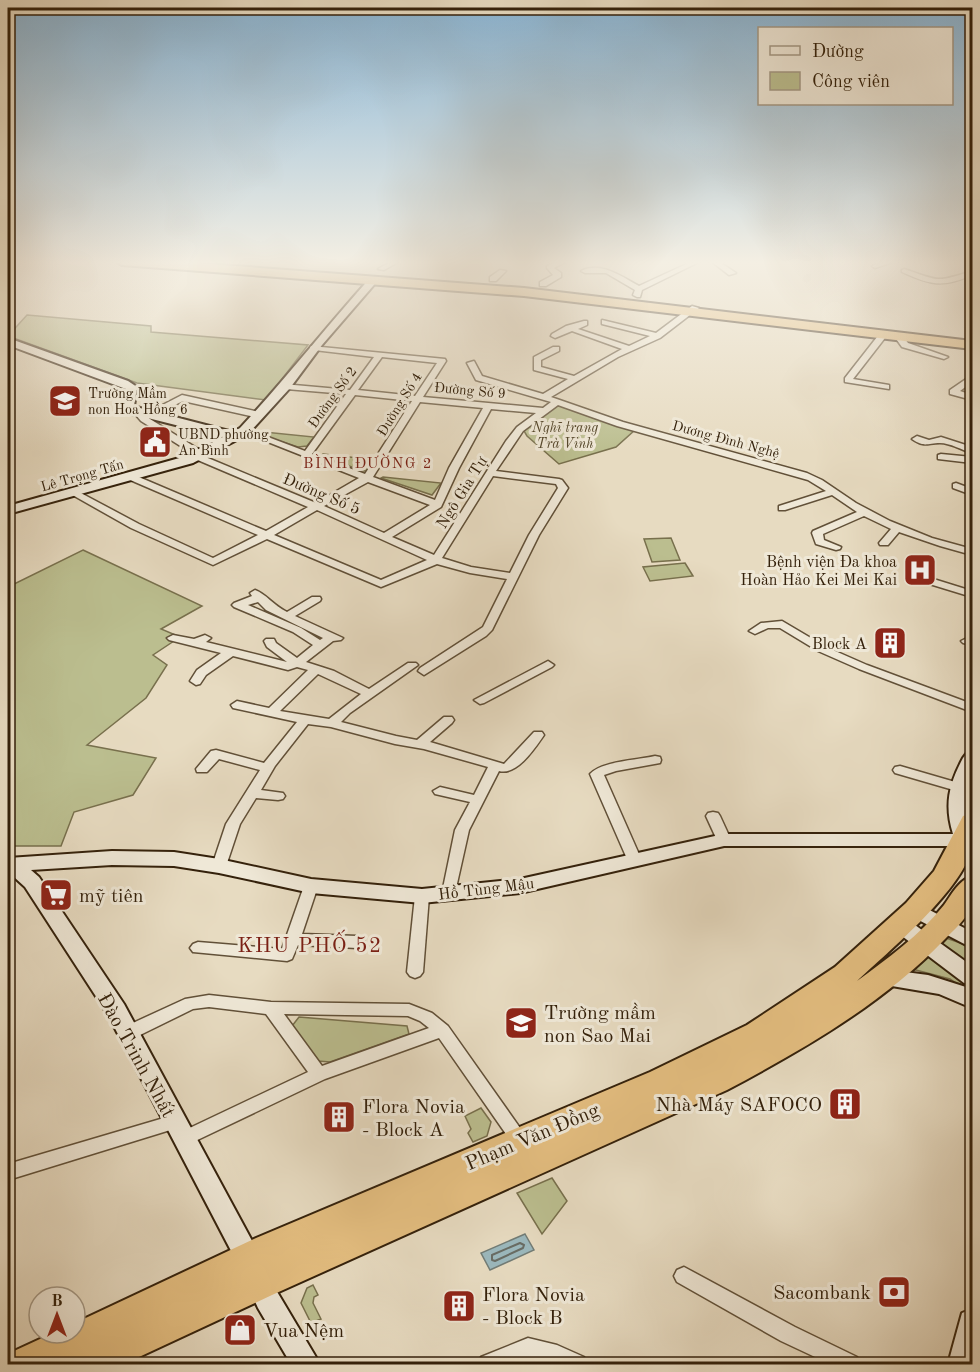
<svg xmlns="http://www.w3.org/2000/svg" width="980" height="1372" font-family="'Old Standard TT',serif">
<rect width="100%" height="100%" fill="#e7dbc1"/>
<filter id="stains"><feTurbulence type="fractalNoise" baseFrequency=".00333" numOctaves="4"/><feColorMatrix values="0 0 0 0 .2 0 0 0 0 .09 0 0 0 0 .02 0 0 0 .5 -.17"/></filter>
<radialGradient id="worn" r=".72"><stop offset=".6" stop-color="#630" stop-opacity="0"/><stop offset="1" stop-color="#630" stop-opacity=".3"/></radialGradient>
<g fill="#bbbe8f" stroke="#78704d" stroke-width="1.5">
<polygon points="27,315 151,326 151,332 308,345 266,400 137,383 8,336"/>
<polygon points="556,404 636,429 616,447 559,464 527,436 524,431"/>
<polygon points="264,432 314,437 307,446 298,447 261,435"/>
<polygon points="323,454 376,460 369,471 363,471 321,456"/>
<polygon points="383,477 441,483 432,495 381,478"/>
<polygon points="671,538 680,560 652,562 644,539"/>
<polygon points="83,550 202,606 161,629 180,637 153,655 167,665 146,698 87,745 156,758 133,795 74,812 61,846 8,846 8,587"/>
<polygon points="685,563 693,576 650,581 643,567"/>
<polygon points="946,938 972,947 972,967 957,958 945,948 942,942"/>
<polygon points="928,951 969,984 972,988 972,994 950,979 912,969"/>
<polygon points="299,1017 407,1026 409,1034 330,1062 318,1061 292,1026"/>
<polygon points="481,1108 491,1122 487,1136 473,1142 468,1133 471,1129 465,1116"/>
<polygon points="552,1178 567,1201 542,1234 517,1193"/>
<polygon points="313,1285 318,1295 314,1297 313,1303 321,1319 311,1323 301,1303 307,1288"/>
</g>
<polygon fill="#9bb8bd" stroke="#727c76" stroke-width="1.5" points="525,1234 534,1250 490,1270 481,1253"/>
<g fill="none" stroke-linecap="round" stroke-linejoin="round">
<polygon stroke="#686c64" stroke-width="2" points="520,1243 524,1245 523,1248 495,1261 492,1260 492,1255"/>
<g stroke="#615038" stroke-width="3">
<g id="street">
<polygon points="392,261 400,261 384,270 378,269"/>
<polygon points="559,261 567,261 554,268 561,273 561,277 546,286 540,286 540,282 553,275 547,268 547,266"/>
<path d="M693,261h8l-59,29 -2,7h-3l-4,-2 2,-5 -29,-17h-21l-4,-2c20,-10 41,6 58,15z"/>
<polygon points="711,261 718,261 736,273 729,275"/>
<polygon points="886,261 896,261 875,268 872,266"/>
<path d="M904,269c36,12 31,14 68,2v4c-29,13 -42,10 -70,-3v-2z"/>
<polygon points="500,270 506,271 496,281 490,281 490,277"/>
<path d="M692,306l7,2 -39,30 -42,19 -67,40 72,25 184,51 15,7 34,23 34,18 42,17 40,11v6l-32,-9 -41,-14 -11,13h-8l-1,-2 12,-14 -27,-13 -41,18 1,6 17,7 -1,2 -4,1 -20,-6 -4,-11 1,-2 44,-19 -25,-17 -47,15h-6v-4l47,-15 -18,-11 -191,-54 -59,-21 -35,26 -27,40 63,8 3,1 6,8 -29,47 -47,95 -6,6 -62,39 -6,-4 2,-3 63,-41 24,-48 -37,-6 -33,-9 -56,23 -114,-48 -54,26 -82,-37 -62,-35 2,-2h6l62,33 74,34 45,-23 -130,-56v-4h6l132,56 42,-24 -115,-49v-4l-52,-33 -6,-7 1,-2h6l8,7 53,33v4l113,47 43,-25 -119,-47 4,-3 3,1 58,22 41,-57 -60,-5 -3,-1v-4l67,6 24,-33 -60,-7 -4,-2 1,-2 134,13 1,2 -23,36 120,11 8,-6 -75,-22 -9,-17 7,-2 8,15 61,18 25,-15 -34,-9v-13l19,-10h6v4l-18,9v7l33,9 48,-27 -50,-18 -17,7 -4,-2 1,-2 14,-8 18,-5h3v4l-9,4 51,17 21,-10 -48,-12v-4l54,13zM382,357l55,6 -22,33 -57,-6zM355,395l57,6 -47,73 -53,-20zM420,402l63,6 -34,60 -14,32 -62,-23zM491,409l45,4 -19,14 -11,14 -72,114 -42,-18 49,-30 18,-39zM493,476l63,8 2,4 -29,47 -19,38 -39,-6 -29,-9zM368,482l62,23 -46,28 -60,-27zM317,510l110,50 -46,20 -107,-45z"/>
<polygon points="881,332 888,334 853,379 889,385 889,389 845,382 845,378"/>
<polygon points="895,334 901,334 908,343 948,357 944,359 902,347 894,336"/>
<polygon points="969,377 972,377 972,382 960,391 972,395 972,400 950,394 950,390"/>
<polygon points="182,395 259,412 263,415 259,418 183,401 152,416 145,414"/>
<path d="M917,436l12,4 12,-3 31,10v6c-10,-3 -22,-10 -32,-10 -13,0 -15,5 -28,-4z"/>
<polygon points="941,454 972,457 972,463 938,459 938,455"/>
<polygon points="956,483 972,489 972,495 953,488 953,484"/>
<polygon points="927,577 972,591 972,597 923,582 922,580 923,578"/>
<path d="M255,590c11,4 18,15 32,22l25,-15h8l1,2 -1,2 -25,15 48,22 -2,2 -8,1 -27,21 28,9 35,18 39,-26h8l2,2 -68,48 -9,9 55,14 21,4 27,-23h8l2,3 -2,3 -22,19 74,22 30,-32h8l2,3c-9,13 -27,41 -45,36l-30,59 -15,67 -5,1 -5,-1 -2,-4 13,-63 15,-28 -35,-8 -2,-3 7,-4 34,8 14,-28 -64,-18 -29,-5 -64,-17 -23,-3 -33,42 -14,24 22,3 2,3 -2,3 -5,1 -22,-2 -16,26 -14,42 -2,3h-10l-2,-3 14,-42 34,-54 -41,-11 -12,13h-10l-1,-3 15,-18 5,-1 48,13 33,-41 -64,-14 -2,-3 6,-4 32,7 39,-38 -11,-3 -9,3 -55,-14 -27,19 -6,9 -4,1 -6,-4 7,-11 24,-17 -52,-13 -2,-2 6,-3 21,4 11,-4 6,3 -5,4 81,20 -20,-15 -3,-6 2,-2h8l2,4 21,15 16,-13 -20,-13 -59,-25 -2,-2 2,-2 18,-7 -2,-3zM258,602l8,8 57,28 -3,2 -19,-12 -53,-23zM318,674l43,20 -32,25 -49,-8z"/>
<polygon points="782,621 826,647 867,665 972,704 972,712 859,669 818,651 780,628 768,628 755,634 749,631 761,623"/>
<polygon points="967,638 972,639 972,645 963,643 961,641"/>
<polygon points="548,661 554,665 552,667 484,703 480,704 474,700"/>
<path d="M655,756l5,1 1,3 -1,3 -44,8 -12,4 38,86 -2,3h-10l-2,-3 -38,-87c12,-13 48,-14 65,-18z"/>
<polygon points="900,766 962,784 964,787 957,791 895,773 893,770 895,767"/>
<polygon points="713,812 718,813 720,816 731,840 729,843 719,843 717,840 706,816 708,813"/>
<polygon points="311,881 316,882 318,886 302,934 357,936 362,938 365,942 362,946 357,948 298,945 292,959 287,961 193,952 190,948 193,944 198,942 282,949 304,886 306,882"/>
<polygon points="422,891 427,892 429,896 423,972 420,976 415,978 410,976 407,972 415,896 417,892"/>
<path d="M209,995l62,7 138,2 23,9 16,13 82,116 -3,5 -6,2 -6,-2 -76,-109 -114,41 -136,65 -6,2 -6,-2 -3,-5 3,-5 131,-62 -42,-58 -57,-7 -16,2 -59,29 -6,1 -6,-1 -2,-5 2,-5 63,-29zM284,1014l124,2 12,5 9,7 -107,38z"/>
<polygon points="174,1115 180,1117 183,1122 180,1127 8,1180 8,1164"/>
<polygon points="684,1267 795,1327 857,1357 860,1364 830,1364 781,1341 677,1282 674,1276 677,1270"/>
<polygon points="528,1338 557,1345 584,1357 587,1364 556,1364 528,1358 511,1364 478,1364 481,1357"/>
</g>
</g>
<g stroke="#34210b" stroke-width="4">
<g id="secondary">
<path d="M371,277l8,2 -57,66 -32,43 -42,46 -55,29 -185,51v-8l175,-49 40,-20 -91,-23 -10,-7 4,-18 -118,-44v-7l120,43 9,6 -3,19 6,2 93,24 7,-4c45,-48 86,-101 131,-151z"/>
<path d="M972,752c2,19 -6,34 -6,52 0,13 6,25 6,38l-8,4h-240l-204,47 -98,10 -111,-10 -92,-20 -45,-7 -62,-1 -81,5 8,7 85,127 133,246 19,40 44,74h-29l-33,-56 -19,-42 -131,-251 -83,-128 -11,-10 -6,-1v-18l104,-7 62,1 45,7 92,20 111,10 98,-10 204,-45h229c-9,-29 -4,-50 10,-76l3,-4z"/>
<polygon points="916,903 972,932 972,948 909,915 906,910 909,905"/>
<polygon points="901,918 908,920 972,966 972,985 964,983 894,930 891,925 894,920"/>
<polygon points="882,969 928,975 969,988 972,990 972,1008 939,994 874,983 871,977 874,971"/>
<polygon points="972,1309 972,1364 948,1364 962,1313"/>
</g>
</g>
<g stroke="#34210b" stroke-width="4">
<g id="highway">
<polygon points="116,261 169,261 524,288 972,341 972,349 524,296 122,265"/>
<path d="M972,813c1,10 2,23 0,33 -6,41 -84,106 -115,135 30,-22 63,-46 87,-76 8,-11 14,-24 28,-29 1,8 3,24 -1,32 -6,12 -17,22 -26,31 -61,64 -141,110 -218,151l-455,205 -148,69h-116l6,-13 39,-18h22v-10l181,-85 394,-166 97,-47 88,-58 71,-64 28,-32 29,-55z"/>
</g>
</g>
<use href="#street" fill="#efe8d7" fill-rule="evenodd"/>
<use href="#secondary" fill="#efe8d7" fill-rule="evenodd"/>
<use href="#highway" fill="#e4be80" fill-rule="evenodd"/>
</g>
<linearGradient id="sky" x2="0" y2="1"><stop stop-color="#89b6d7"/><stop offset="0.58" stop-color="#f4efe3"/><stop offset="1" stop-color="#f4efe3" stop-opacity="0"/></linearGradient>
<rect width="980" height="453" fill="url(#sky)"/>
<defs>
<g id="school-square" transform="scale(1.725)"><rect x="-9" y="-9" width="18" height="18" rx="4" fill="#8f2418" stroke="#efe8d7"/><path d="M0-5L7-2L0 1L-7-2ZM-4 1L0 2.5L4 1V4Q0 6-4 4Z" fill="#fff"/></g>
<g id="civic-square" transform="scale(1.725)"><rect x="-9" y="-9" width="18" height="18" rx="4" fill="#8f2418" stroke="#efe8d7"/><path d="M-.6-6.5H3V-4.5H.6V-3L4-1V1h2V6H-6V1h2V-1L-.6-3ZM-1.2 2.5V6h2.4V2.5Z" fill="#fff"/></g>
<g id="hospital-square" transform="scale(1.725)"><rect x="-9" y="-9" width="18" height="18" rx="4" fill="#8f2418" stroke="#efe8d7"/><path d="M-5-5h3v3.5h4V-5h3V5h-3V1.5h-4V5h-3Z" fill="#fff"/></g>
<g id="building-square" transform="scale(1.725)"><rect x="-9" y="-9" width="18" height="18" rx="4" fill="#8f2418" stroke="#efe8d7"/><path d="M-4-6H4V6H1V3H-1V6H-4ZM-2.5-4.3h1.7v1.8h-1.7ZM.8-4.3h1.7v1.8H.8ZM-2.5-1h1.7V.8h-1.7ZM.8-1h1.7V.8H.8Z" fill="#fff"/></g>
<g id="supermarket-square" transform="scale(1.725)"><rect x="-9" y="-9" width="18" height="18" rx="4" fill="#8f2418" stroke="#efe8d7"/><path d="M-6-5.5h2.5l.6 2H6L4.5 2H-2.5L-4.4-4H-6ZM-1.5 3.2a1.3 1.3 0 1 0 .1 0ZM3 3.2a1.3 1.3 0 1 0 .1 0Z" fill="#fff"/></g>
<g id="bank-square" transform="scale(1.725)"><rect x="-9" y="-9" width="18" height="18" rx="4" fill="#8f2418" stroke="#efe8d7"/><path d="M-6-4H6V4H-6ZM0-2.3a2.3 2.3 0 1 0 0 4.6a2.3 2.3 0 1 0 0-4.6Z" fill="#fff"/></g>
<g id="shop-square" transform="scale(1.725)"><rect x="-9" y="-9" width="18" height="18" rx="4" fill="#8f2418" stroke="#efe8d7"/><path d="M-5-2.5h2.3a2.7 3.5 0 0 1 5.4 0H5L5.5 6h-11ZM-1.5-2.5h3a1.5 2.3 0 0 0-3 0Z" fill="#fff"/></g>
</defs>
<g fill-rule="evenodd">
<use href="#school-square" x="65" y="401"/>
<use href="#civic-square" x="155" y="442"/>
<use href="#hospital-square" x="920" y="570"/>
<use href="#building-square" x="890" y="643"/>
<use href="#supermarket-square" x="56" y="895"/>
<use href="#school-square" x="521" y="1023"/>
<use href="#building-square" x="845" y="1104"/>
<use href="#building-square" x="339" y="1117"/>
<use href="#bank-square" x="894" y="1292"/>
<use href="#building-square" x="459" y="1306"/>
<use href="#shop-square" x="240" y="1330"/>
</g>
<g text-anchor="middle" stroke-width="6" stroke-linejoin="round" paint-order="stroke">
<g font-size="14" fill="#34210b" stroke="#efe8d7">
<text transform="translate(470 390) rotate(5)" y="5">Đường Số 9</text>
<text transform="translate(332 397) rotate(-54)" y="5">Đường Số 2</text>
<text transform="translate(399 404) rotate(-58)" y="5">Đường Số 4</text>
<text transform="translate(726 439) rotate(15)" y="5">Dương Đình Nghệ</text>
<text transform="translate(82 475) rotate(-16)" y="5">Lê Trọng Tấn</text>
</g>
<g font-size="14" fill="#34210b" stroke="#efe8d7" text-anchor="start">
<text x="88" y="398">Trường Mầm<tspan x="88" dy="16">non Hoa Hồng 6</tspan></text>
<text x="178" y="439">UBND phường<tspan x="178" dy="16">An Bình</tspan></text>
</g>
<g font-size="14" font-style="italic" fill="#56482c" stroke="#efe8d7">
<text x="565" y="432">Nghĩ trang<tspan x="565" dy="16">Trà Vinh</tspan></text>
</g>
<g font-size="15" letter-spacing="1.5" fill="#7a1f14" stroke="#efe8d7">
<text x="368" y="468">BÌNH ĐƯỜNG 2</text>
</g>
<g font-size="16" fill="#34210b" stroke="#efe8d7">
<text transform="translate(461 492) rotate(-58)" y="6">Ngô Gia Tự</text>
<text transform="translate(322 493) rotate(23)" y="6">Đường Số 5</text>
<text transform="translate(486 888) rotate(-7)" y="6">Hồ Tùng Mậu</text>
</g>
<g font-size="16" fill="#34210b" stroke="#efe8d7" text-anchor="end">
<text x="897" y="567">Bệnh viện Đa khoa<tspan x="897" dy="18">Hoàn Hảo Kei Mei Kai</tspan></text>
<text x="867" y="649">Block A</text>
</g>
<g font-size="20" fill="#34210b" stroke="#efe8d7" text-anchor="start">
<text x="79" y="902">mỹ tiên</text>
<text x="544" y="1019">Trường mầm<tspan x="544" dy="23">non Sao Mai</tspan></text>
<text x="822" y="1111" text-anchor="end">Nhà Máy SAFOCO</text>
<text x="362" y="1113">Flora Novia<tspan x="362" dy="23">- Block A</tspan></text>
<text x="871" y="1299" text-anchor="end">Sacombank</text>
<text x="482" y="1301">Flora Novia<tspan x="482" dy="23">- Block B</tspan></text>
<text x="263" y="1337">Vua Nệm</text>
</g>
<g font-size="20" fill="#34210b" stroke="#efe8d7">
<text transform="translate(137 1055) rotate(61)" y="7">Đào Trinh Nhất</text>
<text transform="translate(532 1136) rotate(-23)" y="7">Phạm Văn Đồng</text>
</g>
<g font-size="21" letter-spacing="1.5" fill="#7a1f14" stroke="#efe8d7">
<text x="310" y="952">KHU PHỐ 52</text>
</g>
</g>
<rect width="980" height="1372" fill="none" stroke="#e7dbc1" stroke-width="30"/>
<rect x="9" y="9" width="962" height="1354" fill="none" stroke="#34210b" stroke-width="3"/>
<rect x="15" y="15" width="950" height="1342" fill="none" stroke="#34210b" stroke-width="1.5"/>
<rect x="758" y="27" width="195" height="78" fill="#efe8d7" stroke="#a49885" stroke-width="1.5"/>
<rect x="770" y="46" width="30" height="9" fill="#efe8d7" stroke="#a49885" stroke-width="1.5"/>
<text x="812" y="57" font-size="18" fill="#34210b">Đường</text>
<rect x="770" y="72" width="30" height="18" fill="#bbbe8f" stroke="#a49885" stroke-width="1.5"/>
<text x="812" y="87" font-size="18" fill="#34210b">Công viên</text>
<g transform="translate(57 1315)"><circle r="28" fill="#efe8d7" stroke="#a49885" stroke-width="1.5"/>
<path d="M0-4.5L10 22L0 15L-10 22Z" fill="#8f2418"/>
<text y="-9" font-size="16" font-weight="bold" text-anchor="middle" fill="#34210b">B</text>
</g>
<rect width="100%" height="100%" filter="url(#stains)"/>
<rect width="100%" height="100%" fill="url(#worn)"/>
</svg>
